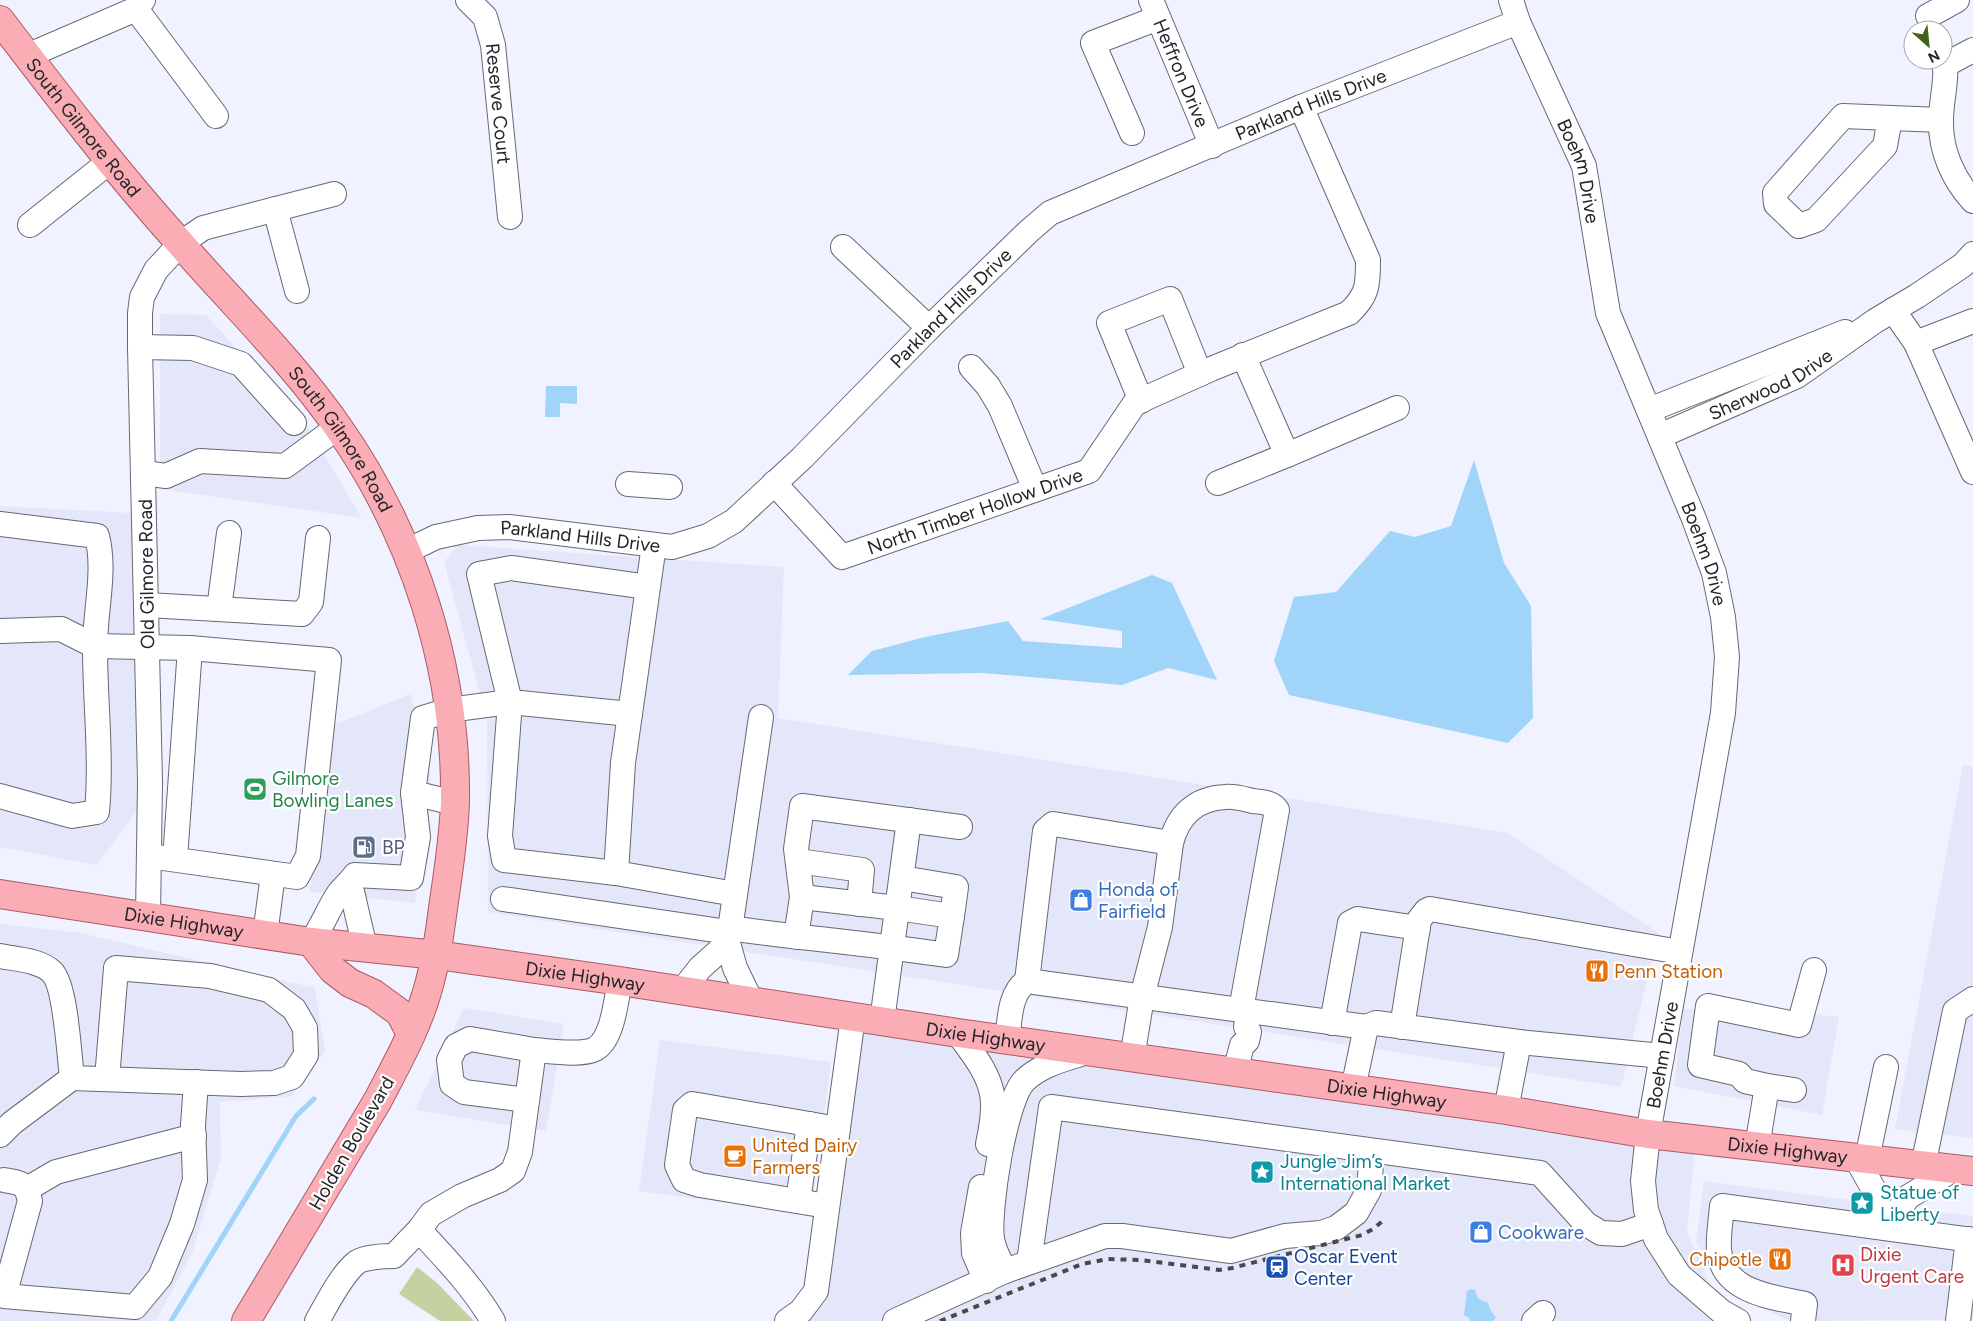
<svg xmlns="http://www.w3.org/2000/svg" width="1973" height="1321" font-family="Figtree,sans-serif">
<rect width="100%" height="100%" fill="#f1f2ff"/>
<g fill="#e4e7fa">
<polygon points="160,314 206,315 306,425 362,518 160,489"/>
<polygon points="0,506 132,513 137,811 97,865 0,847"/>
<polygon points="458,545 784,567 778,718 1508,833 1659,933 1621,1087 488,912 487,720 444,562"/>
<polygon points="411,694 431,781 415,903 310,892 332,726"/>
<polygon points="1963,765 1973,767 1973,1138 1895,1129"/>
<polygon points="0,924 81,933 315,988 325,1051 292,1096 220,1102 221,1159 192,1253 156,1321 0,1321"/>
<polygon points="464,1008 564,1024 546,1131 415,1110"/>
<polygon points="1683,1009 1786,1011 1839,1017 1822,1115 1674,1086"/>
<polygon points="853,1017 1696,1139 1687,1232 1722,1312 1738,1321 787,1321 801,1311"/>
<polygon points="660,1040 831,1062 811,1214 639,1191"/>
<polygon points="1704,1181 1973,1216 1973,1320 1790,1321 1776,1315 1724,1286 1696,1242"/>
</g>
<polygon fill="#c4d2a2" points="417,1267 436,1282 474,1321 440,1321 399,1294"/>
<g fill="#a0d4f9">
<polygon points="546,386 577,386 577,404 560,403 560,417 545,417"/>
<polygon points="1474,460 1504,563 1531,606 1533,718 1508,743 1289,695 1274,661 1294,597 1336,592 1390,531 1415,537 1451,526"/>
<polygon points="1152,575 1172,583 1217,680 1168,668 1122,685 983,673 848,675 872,651 925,637 1008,621 1023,641 1122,648 1122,631 1040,619"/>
<path d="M1471,1289l4,1c4,12 3,8 13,13l3,8 5,6 -3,4h-23l-1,-3 -5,-3 3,-24z"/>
</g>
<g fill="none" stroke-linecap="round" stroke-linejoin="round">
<polyline stroke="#a0d4f9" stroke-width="5" points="171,1321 296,1116 314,1099"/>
<g stroke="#676873" stroke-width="26">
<g id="minor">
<path id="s1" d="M468,0l17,17 8,28 17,172"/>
<path id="s2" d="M1151,0l61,146"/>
<path id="s3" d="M1511,0l7,22 66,144 24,147 86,206 20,54 9,44 4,40 -4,56 -75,421 -5,47 3,29 10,29 23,36 43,37 16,9"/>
<polyline points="136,9 216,116"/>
<polyline points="1928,16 1957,0"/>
<path d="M1943,55c6,22 -2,43 -2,65 -1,30 12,59 32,81"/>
<polyline points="27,56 136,9 143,0"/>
<polyline points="1945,65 1973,50"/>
<polyline points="1890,118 1885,146 1816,220 1799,226 1776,204 1775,193 1843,116 1941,120"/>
<polyline points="1132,133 1093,43 1158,18"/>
<polyline points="275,209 297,291"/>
<polyline points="30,225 109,162"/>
<polyline points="843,247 929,328"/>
<polyline points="1893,310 1916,343 1973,472"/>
<polyline points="1916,343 1973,321"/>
<polyline points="140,347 193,348 241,364 294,423"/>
<polyline points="1243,355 1287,455 1397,408"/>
<polyline points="971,367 988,386 1000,406 1035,489"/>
<polyline points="1141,401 1109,323 1170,299 1200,374"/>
<polyline points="1649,410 1845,332"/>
<path id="s4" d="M1660,436l137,-60 78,-55 42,-25 46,-31 10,-11"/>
<polyline points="144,473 166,476 200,461 285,466 338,427"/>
<path id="s5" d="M774,483l68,74 247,-86 46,-68 76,-34 138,-56c19,-18 19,-28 19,-53l-67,-153"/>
<polyline points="1218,483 1287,455"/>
<polyline points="628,484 670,487"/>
<path d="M0,524l97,12c9,35 -2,74 -2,111 0,55 7,110 2,165l-25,4 -72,-20"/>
<path id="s6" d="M407,551l29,-14 42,-9 31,-1 163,20 36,-11 26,-15 68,-63 127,-130 100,-97 21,-18 251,-106 217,-85"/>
<polyline points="648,587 511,568 479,574 510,702 500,836 504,860 616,873 623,763 654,545"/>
<polyline points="147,605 302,614 311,602 318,538"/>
<polyline points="219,609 229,533"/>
<polyline points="0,631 61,629 95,646 190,648"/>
<polyline points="413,793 455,803"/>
<path d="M1171,843c7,-28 25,-45 55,-46 8,-1 18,2 27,4 8,1 19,1 24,9l-36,200"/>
<polyline points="149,856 297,877 308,856 329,660 190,648 175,859"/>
<polyline points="798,861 862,870 859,904"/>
<polyline points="616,873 735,894"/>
<polyline points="902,878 956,887 952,916"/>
<polyline points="350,883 365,948"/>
<polyline points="802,897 796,849 802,806 960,827"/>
<polyline points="503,899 728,932"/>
<polyline points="148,916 150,782 140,347 140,313 142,297 156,270 180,244 203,228 334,194"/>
<path d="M729,928c72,10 145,16 217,27l6,-39 -55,-8 -95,-11 -6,40"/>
<polyline points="265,935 273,874"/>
<path d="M311,942c11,-15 17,-33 28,-49 5,-6 11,-11 16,-18l56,3 7,-41 -5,-44 10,-75 26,-8 61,-8 120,12"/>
<path d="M0,956c15,3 40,4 52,16 14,14 17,83 20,106l-60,45 -12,12"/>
<polyline points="1027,981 1045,831 1053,824 1171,843 1160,927 1142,997 1132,1058"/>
<polyline points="682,991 700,968 728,943"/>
<polyline points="751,1001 735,968 728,943 761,717"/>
<polyline points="882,1021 909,820"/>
<polyline points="1332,1023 1350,923 1358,919 1418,928"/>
<polyline points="1402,1027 1419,920 1426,911 1430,909 1680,952"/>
<path d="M958,1033c13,19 30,38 34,61 3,14 -1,36 -4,50"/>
<path d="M1007,1040c3,-20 2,-47 20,-59l339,46"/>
<polyline points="1235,1072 1242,1045 1247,1041 1249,1032 1246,1027 1248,1011"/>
<polyline points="72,1078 241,1084 274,1083 292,1077 306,1055 305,1028 294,1009 269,990 210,976 116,968 107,1079"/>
<polyline points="1767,1086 1745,1081 1739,1074 1700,1065 1708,1006 1799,1025 1814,970"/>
<polyline points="1353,1089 1366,1027 1376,1023 1519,1042 1662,1056"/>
<polyline points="527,1100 464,1092 452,1084 449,1060 456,1046 470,1039 534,1050"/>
<polyline points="1506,1110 1519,1042"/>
<polyline points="1757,1147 1767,1086 1794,1090"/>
<polyline points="1856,1158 1874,1190 1886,1228"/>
<polyline points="1867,1159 1886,1067"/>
<polyline points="1923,1166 1955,1011 1973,999"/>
<path d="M4,1180c18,3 22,3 26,21l-26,95 131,11 25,-30 22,-53 13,-44 -2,-55 3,-43"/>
<polyline points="981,1187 973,1233 974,1253 986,1281"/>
<polyline points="27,1189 56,1172 194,1136"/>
<polyline points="798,1201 809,1124"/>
<polyline points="827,1206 700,1185 684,1180 677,1165 685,1110 692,1104 838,1129"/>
<polyline points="1886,1228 1908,1197 1954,1169"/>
<path d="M419,1230c27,29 54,57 74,91"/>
<polyline points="1029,1262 1051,1107 1540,1173 1586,1224 1601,1233 1622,1234 1651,1224"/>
<path d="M1005,1271c-5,-10 -11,-20 -13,-32 -4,-28 13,-141 33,-159 17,-16 41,-21 62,-28"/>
<path d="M317,1321c10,-17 24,-46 39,-58 7,-6 28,-7 38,-7l25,-26 12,-16 31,-18 38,-16 13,-9 7,-19 14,-102c15,1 48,6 61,-1 18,-10 21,-49 25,-68"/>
<polyline points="787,1321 801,1311 816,1291 853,1017"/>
<polyline points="895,1321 1005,1271 1105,1236 1122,1236 1231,1251 1285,1236 1321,1233 1336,1228 1356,1213 1369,1190 1372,1151"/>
<polyline points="1534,1321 1543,1313"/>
<path d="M1803,1321l2,-17c-33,-7 -84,-12 -86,-55 -1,-14 2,-29 3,-43l251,34"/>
<polyline points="1958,1321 1968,1239"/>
</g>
</g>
<g stroke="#ac5a64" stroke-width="30">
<g id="major">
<path id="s7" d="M0,20c58,76 116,152 180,223 53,61 112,118 158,184 76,108 119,242 117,375 -1,33 -6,66 -11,99 -4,30 -8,61 -17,91 -11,38 -31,73 -49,108l-132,221"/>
<path id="s8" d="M0,894l311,48 126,13 183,26 338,52 548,77 142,24 325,37"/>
<polyline points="311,942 333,970 350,983 374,994 400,1013 411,1034"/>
</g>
</g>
<use href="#minor" stroke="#fff" stroke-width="24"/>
<use href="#major" stroke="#faadb5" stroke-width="28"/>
<polyline stroke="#48494e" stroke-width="4" stroke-dasharray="6 6" stroke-linecap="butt" points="940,1321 1082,1264 1108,1259 1140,1260 1219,1270 1232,1268 1362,1235 1373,1229 1385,1219"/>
</g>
<defs>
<g id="stadium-square" transform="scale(1.25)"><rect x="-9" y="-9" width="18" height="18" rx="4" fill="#2e9e5b" stroke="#fff"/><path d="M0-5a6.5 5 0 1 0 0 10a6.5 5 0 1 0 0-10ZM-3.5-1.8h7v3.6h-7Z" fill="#fff"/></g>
<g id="fuel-square" transform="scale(1.25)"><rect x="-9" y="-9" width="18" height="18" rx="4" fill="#5c6f8a" stroke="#fff"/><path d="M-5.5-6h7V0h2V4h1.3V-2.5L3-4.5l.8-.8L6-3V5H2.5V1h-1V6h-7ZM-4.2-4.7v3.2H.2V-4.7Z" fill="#fff"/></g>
<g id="shop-square" transform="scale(1.25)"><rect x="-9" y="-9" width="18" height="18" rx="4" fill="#3f7fe0" stroke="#fff"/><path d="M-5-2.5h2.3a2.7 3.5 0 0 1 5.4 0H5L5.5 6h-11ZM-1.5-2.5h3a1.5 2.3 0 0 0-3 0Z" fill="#fff"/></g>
<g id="restaurant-square" transform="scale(1.25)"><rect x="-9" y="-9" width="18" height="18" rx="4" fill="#e8710a" stroke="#fff"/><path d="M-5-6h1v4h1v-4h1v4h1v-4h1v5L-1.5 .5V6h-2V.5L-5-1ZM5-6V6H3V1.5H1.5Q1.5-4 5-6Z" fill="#fff"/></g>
<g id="cafe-square" transform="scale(1.25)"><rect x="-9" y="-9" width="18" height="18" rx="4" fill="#e8710a" stroke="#fff"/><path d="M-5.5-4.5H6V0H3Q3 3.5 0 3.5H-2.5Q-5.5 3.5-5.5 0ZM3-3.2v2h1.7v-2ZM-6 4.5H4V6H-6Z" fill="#fff"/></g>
<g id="sight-square" transform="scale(1.25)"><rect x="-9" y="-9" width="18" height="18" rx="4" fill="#0f9aa8" stroke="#fff"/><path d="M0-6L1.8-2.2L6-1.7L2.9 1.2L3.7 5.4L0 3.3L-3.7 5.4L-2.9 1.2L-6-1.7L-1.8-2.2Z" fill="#fff"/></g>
<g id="hospital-square" transform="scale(1.25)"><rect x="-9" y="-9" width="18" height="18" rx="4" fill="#e0444e" stroke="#fff"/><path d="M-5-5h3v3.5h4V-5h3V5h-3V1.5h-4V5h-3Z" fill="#fff"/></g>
<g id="station-square" transform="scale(1.25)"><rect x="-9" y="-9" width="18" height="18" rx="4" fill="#1a4fb4" stroke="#fff"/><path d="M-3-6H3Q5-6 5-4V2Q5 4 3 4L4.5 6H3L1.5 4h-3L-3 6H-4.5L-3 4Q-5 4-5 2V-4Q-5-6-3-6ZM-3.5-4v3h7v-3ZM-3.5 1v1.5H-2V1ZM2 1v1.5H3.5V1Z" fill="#fff"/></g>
</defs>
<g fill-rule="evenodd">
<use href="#stadium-square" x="255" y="789"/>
<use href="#fuel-square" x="364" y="847"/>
<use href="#shop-square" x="1081" y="900"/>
<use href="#restaurant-square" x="1597" y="971"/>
<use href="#cafe-square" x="735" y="1156"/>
<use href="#sight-square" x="1262" y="1172"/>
<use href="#sight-square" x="1862" y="1203"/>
<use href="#shop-square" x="1481" y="1232"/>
<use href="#restaurant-square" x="1780" y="1259"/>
<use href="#hospital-square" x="1843" y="1265"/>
<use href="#station-square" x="1277" y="1267"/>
</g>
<g text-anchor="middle" stroke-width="4.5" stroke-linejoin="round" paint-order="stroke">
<g font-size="19" fill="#242529" stroke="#fff">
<text dy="7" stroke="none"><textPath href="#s2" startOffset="79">Heffron Drive</textPath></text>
<text dy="7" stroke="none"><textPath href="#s1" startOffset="112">Reserve Court</textPath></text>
<text dy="7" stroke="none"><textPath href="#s6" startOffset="1062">Parkland Hills Drive</textPath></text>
<text dy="7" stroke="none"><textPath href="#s7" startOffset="136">South Gilmore Road</textPath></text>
<text dy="7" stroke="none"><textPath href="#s3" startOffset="185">Boehm Drive</textPath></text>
<text dy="7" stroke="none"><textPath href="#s6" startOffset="642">Parkland Hills Drive</textPath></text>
<text dy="7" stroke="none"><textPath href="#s4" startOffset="122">Sherwood Drive</textPath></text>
<text dy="7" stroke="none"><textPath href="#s7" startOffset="541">South Gilmore Road</textPath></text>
<text dy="7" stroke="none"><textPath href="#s5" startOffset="241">North Timber Hollow Drive</textPath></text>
<text dy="7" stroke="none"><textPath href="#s6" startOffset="178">Parkland Hills Drive</textPath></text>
<text dy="7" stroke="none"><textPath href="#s3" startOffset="590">Boehm Drive</textPath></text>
<text transform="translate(146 574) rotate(-91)" y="7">Old Gilmore Road</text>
<text dy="7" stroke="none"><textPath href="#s8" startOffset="186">Dixie Highway</textPath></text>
<text dy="7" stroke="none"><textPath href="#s8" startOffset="591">Dixie Highway</textPath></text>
<text dy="7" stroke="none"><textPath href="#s8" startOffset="996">Dixie Highway</textPath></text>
<text transform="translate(1662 1055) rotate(-80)" y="7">Boehm Drive</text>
<text dy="7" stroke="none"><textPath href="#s8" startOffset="1401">Dixie Highway</textPath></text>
<text transform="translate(351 1143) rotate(-60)" y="7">Holden Boulevard</text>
<text dy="7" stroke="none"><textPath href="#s8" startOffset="1806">Dixie Highway</textPath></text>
</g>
<g font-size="19" fill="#27864d" stroke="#fff" text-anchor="start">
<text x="272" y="785">Gilmore<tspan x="272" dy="22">Bowling Lanes</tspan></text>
</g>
<g font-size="19" fill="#4e5e75" stroke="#fff" text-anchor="start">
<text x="382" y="854">BP</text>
</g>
<g font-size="19" fill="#366cbe" stroke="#fff" text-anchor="start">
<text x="1098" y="896">Honda of<tspan x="1098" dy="22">Fairfield</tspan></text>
<text x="1498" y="1239">Cookware</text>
</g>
<g font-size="19" fill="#c56008" stroke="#fff" text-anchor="start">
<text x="1614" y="978">Penn Station</text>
<text x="752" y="1152">United Dairy<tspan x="752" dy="22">Farmers</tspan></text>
<text x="1762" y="1266" text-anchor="end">Chipotle</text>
</g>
<g font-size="19" fill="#0d838f" stroke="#fff" text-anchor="start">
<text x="1280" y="1168">Jungle Jim’s<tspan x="1280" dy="22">International Market</tspan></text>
<text x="1880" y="1199">Statue of<tspan x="1880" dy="22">Liberty</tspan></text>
</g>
<g font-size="19" fill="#be3a42" stroke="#fff" text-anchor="start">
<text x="1860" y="1261">Dixie<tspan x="1860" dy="22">Urgent Care</tspan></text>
</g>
<g font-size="19" fill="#164399" stroke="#fff" text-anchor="start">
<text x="1294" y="1263">Oscar Event<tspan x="1294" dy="22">Center</tspan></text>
</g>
</g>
<g transform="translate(1928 45) rotate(153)"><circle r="24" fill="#ffffff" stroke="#a7a8a9"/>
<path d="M0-4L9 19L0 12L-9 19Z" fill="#426319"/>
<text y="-8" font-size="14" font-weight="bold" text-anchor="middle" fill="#242529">N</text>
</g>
</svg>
